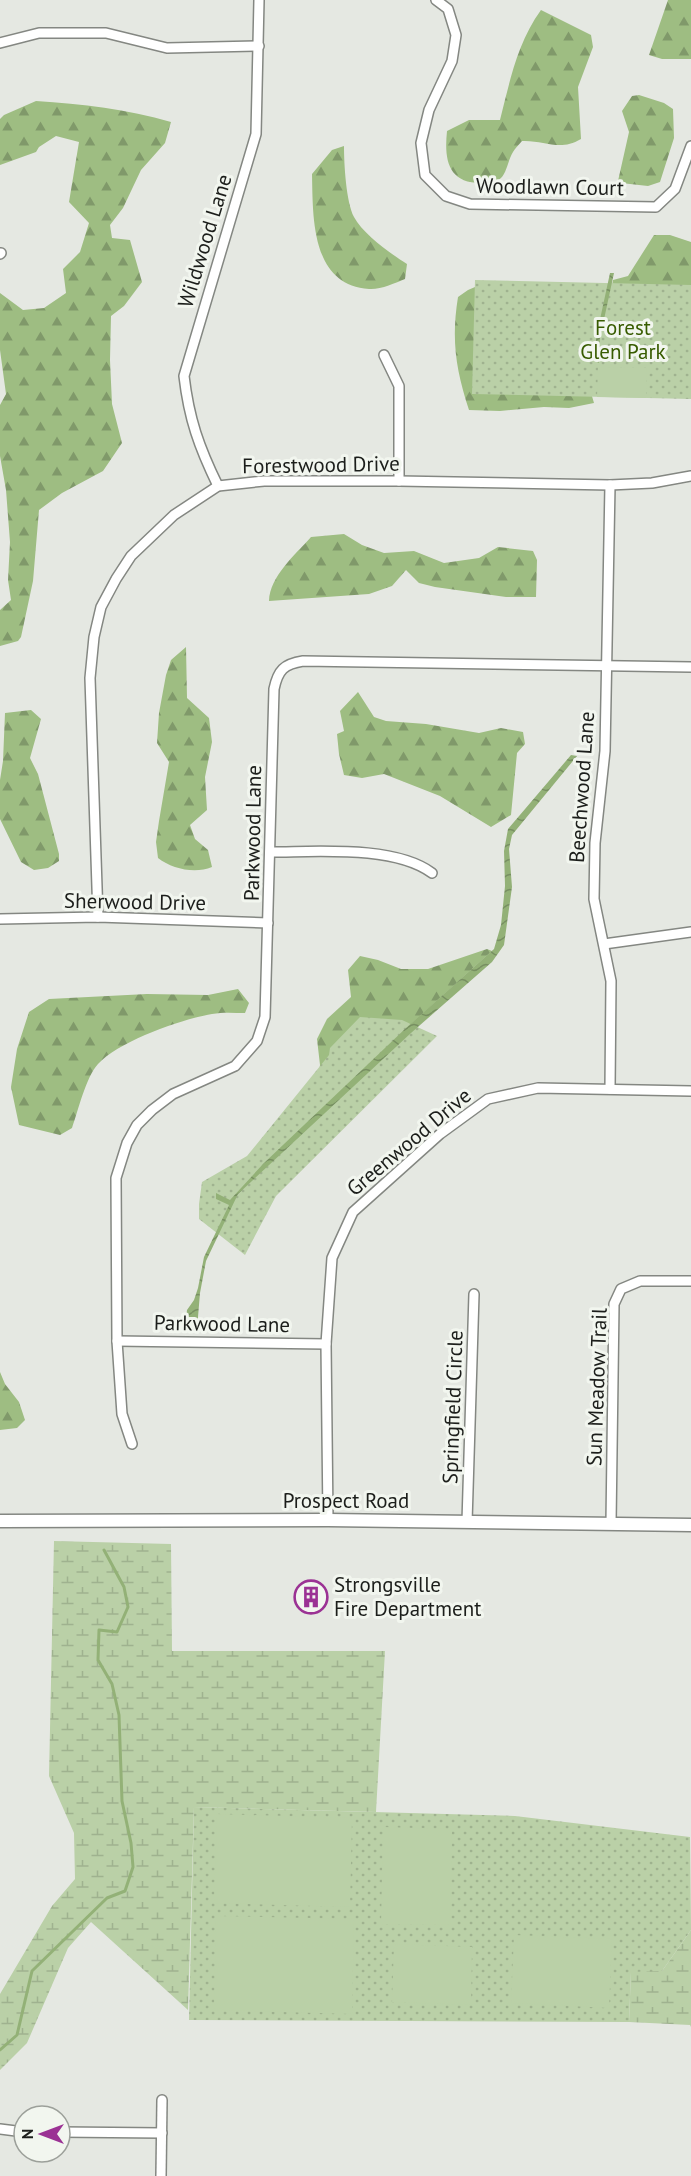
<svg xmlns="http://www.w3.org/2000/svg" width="691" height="2176" font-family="'PT Sans',sans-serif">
<defs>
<pattern id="forest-firs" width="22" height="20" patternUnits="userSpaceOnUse" patternTransform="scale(1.5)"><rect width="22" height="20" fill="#9ebd82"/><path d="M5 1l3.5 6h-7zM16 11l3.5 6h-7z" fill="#80996a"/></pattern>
<pattern id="wetland-marsh" width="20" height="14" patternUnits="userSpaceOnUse" patternTransform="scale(1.5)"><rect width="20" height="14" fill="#bad0a7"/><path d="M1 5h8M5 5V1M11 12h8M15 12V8" fill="none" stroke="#9fb28f"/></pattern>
<pattern id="park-dots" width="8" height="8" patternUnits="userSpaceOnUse" patternTransform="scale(1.5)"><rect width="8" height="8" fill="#bad0a7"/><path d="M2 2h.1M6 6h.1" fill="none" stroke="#9fb28f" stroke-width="1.8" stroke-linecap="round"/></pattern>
<pattern id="water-waves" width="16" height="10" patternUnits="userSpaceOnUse" patternTransform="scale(1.5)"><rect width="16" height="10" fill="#93b177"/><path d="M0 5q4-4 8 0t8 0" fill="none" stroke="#778f61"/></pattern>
</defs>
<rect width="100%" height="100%" fill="#e5e8e2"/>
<g fill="url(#forest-firs)">
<polygon points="668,0 691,0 691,59 662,59 649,55"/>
<path d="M541,10l50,25 2,12 -15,40 3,52c-22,13 -36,1 -59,2 -3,4 -7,7 -9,11 -5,8 -6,20 -12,26 -5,5 -12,4 -18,5 -35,1 -39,-23 -36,-52l22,-11h31c10,-39 17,-77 41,-110z"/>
<polygon points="639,95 664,103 673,109 674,138 660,182 648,186 621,183 618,181 629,132 622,111 632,96"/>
<path d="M36,101c46,3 91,8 135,21l-6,21 -24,27 -18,38 -13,17 2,13 18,2 12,42 -18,24 -13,10 -1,44 2,44 10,39 -19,28 -41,22 -23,17 -6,71 -12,56 -3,4 -18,5v-36l11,-10 -3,-20 2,-38 -4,-52 -6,-34v-51l6,-11 -6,-44v-57l23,17 21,-2 22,-15 -3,-24 17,-17 9,-29 -20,-21 10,-60 -23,-6 -17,11 -3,5 -36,13v-46l4,-4z"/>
<path d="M344,146c0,17 2,56 10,71 9,17 37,37 53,47l-2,15c-10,4 -25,11 -36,10 -58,-4 -56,-71 -57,-115l20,-24z"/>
<polygon points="654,235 670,235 691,242 691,303 608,306 613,280 628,276"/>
<path d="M489,281l100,105 5,17 -25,5 -25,-1 -44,4 -31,-1c-13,-40 -18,-70 -11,-113l10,-7z"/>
<path d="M344,534l18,11 22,8 30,-2 30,12 35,-5 19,-11 35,4 4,9 -1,37h-30l-71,-10 -16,-4 -13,-13 -14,16 -23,8 -100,7c1,-25 26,-46 42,-64z"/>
<path d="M186,647l1,51 22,20 3,24 -7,35 2,33 -17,15 5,14 13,11 4,17c-17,7 -40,2 -54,-9l-2,-16 3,-21 10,-59 -12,-19 2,-30 7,-38 5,-15z"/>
<polygon points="358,692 374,717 386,721 426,724 479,733 501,728 523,732 525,744 517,753 511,815 491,827 440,796 384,774 362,778 344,775 339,754 337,734 344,731 340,711"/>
<polygon points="31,710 41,719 30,758 38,774 59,854 59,861 48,868 34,870 21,862 0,819 0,780 3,761 5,713"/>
<polygon points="487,949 492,951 411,1024 317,1085 320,1065 317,1039 327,1019 351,997 348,970 360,956 378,960 401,969 428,969"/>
<path d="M238,989l11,14 -4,10c-11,0 -22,-1 -33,1 -30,5 -93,27 -114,50 -12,13 -20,47 -26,64l-12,7 -41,-10 -8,-38 6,-38 12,-37 20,-13 98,-5 61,1z"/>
<polygon points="0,1372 5,1384 19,1402 25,1420 17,1428 0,1430"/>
</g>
<g fill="url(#wetland-marsh)">
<polygon points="54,1541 171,1544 172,1651 385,1651 376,1812 194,1807 188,2010 91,1922 68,1948 27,2043 0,2070 0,1994 52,1906 75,1879 74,1833 49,1776"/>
<polygon points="691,1930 691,2027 690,2025 629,2022 631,1971 662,1971"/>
</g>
<g fill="url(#park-dots)">
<polygon points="475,280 691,285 691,399 472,394"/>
<polygon points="360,1017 402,1020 437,1036 276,1196 245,1255 199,1219 199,1204 202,1182 247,1156 329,1055 330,1048"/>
<polygon points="194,1807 515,1816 690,1837 691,1930 662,1971 631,1972 629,2022 189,2020"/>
</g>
<g fill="#bad0a7">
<polygon points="598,367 647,368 646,398 597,397"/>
<polygon points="217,1814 352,1818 350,1907 214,1903"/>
<polygon points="383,1827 452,1829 450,1925 381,1924"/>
<polygon points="216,1916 354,1919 352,2014 214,2010"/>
<polygon points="514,1935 612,1939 609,2008 511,2003"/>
<polygon points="394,1944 472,1947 471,2005 392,2002"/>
</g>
<g fill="url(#water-waves)">
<polygon points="610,273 614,273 600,338 599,363 597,362 596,338"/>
<polygon points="571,755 577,756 512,835 509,849 512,887 504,945 492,962 411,1033 238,1194 206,1261 200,1293 197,1329 185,1328 187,1310 194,1300 198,1288 204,1257 229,1205 216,1199 216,1193 230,1200 263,1164 406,1028 494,949 501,925 505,886 504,851 508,829"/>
</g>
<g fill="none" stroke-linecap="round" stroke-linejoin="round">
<polyline stroke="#93b177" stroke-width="3" points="0,2050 17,2035 32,1971 107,1898 125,1891 133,1867 131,1843 122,1801 119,1715 112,1684 98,1660 99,1630 117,1632 128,1607 124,1587 104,1550"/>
<g stroke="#848782" stroke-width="12">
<g id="minor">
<polyline points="436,0 448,9 456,35 452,61 429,110 421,143 425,175 446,196 470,204 656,207 675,189 691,146"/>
<polyline points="0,43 39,33 106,33 167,48 259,46"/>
<polyline points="0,254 1,253"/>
<polyline points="384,355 399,386 399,481"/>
<polyline points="610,485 605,751 595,843 594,899 611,981 610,1089"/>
<path d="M218,486c-19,-39 -29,-67 -34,-110l72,-242 3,-134"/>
<path d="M270,852c46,0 124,-7 162,21"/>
<polyline points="98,917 90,678 94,637 101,607 116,579 131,556 174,515 218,486 264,481 399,481 610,485 652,483 691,476"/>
<polyline points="0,919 98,917 268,923"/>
<polyline points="604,944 691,932"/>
<polyline points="117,1341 326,1344"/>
<path d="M132,1444l-10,-30 -5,-73 -1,-163 11,-35 10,-18 15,-15 21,-16 62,-28 22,-25 8,-24 9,-328c4,-19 10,-25 29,-28l388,6"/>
<polyline points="328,1520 326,1344 332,1258 353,1212 440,1134 488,1099 538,1088 691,1091"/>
<polyline points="467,1522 474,1294"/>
<polyline points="611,1523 614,1304 621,1289 640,1281 691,1281"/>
<polyline points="0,2129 24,2132"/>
<polyline points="60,2132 162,2133"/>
<polyline points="161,2176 162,2100"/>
</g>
</g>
<g stroke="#848782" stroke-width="15">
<polyline id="tertiary" points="0,1521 328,1520 691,1525"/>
</g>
<use href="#minor" stroke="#fff" stroke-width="9"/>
<use href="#tertiary" stroke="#fff" stroke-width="12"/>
</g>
<defs>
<g id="building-ring" transform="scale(1.725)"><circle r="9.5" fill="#f2f6ef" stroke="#9b3294" stroke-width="1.5"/><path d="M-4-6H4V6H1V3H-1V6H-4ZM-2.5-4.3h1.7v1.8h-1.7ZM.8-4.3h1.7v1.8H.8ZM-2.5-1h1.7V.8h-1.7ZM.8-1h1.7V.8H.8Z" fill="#9b3294"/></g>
</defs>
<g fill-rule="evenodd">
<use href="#building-ring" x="311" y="1597"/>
</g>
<g text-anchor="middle" stroke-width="6" stroke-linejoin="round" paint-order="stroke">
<g font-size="21" fill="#1c1e1b" stroke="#f2f6ef">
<text transform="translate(550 187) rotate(1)" y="7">Woodlawn Court</text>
<text transform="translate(205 241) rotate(-73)" y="7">Wildwood Lane</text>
<text transform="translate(321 465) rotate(-1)" y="7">Forestwood Drive</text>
<text transform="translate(582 787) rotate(-86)" y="7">Beechwood Lane</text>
<text transform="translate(253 833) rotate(-89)" y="7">Parkwood Lane</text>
<text transform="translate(135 902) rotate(1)" y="7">Sherwood Drive</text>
<text transform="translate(409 1142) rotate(-40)" y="7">Greenwood Drive</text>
<text transform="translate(222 1324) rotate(1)" y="7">Parkwood Lane</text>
<text transform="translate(597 1387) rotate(-88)" y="7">Sun Meadow Trail</text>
<text transform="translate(453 1407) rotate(-88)" y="7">Springfield Circle</text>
<text x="346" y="1508">Prospect Road</text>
</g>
<g font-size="21" fill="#385c01" stroke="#f2f6ef">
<text x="623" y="335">Forest<tspan x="623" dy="24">Glen Park</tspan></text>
</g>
<g font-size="21" fill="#1c1e1b" stroke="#f2f6ef" text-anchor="start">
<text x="334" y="1592">Strongsville<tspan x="334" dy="24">Fire Department</tspan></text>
</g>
</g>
<g transform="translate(42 2134) rotate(270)"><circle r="28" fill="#f2f6ef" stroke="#9ca09a" stroke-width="1.5"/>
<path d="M0-4.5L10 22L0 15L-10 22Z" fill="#9b3294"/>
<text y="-9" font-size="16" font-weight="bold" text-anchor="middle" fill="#1c1e1b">N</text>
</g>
</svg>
